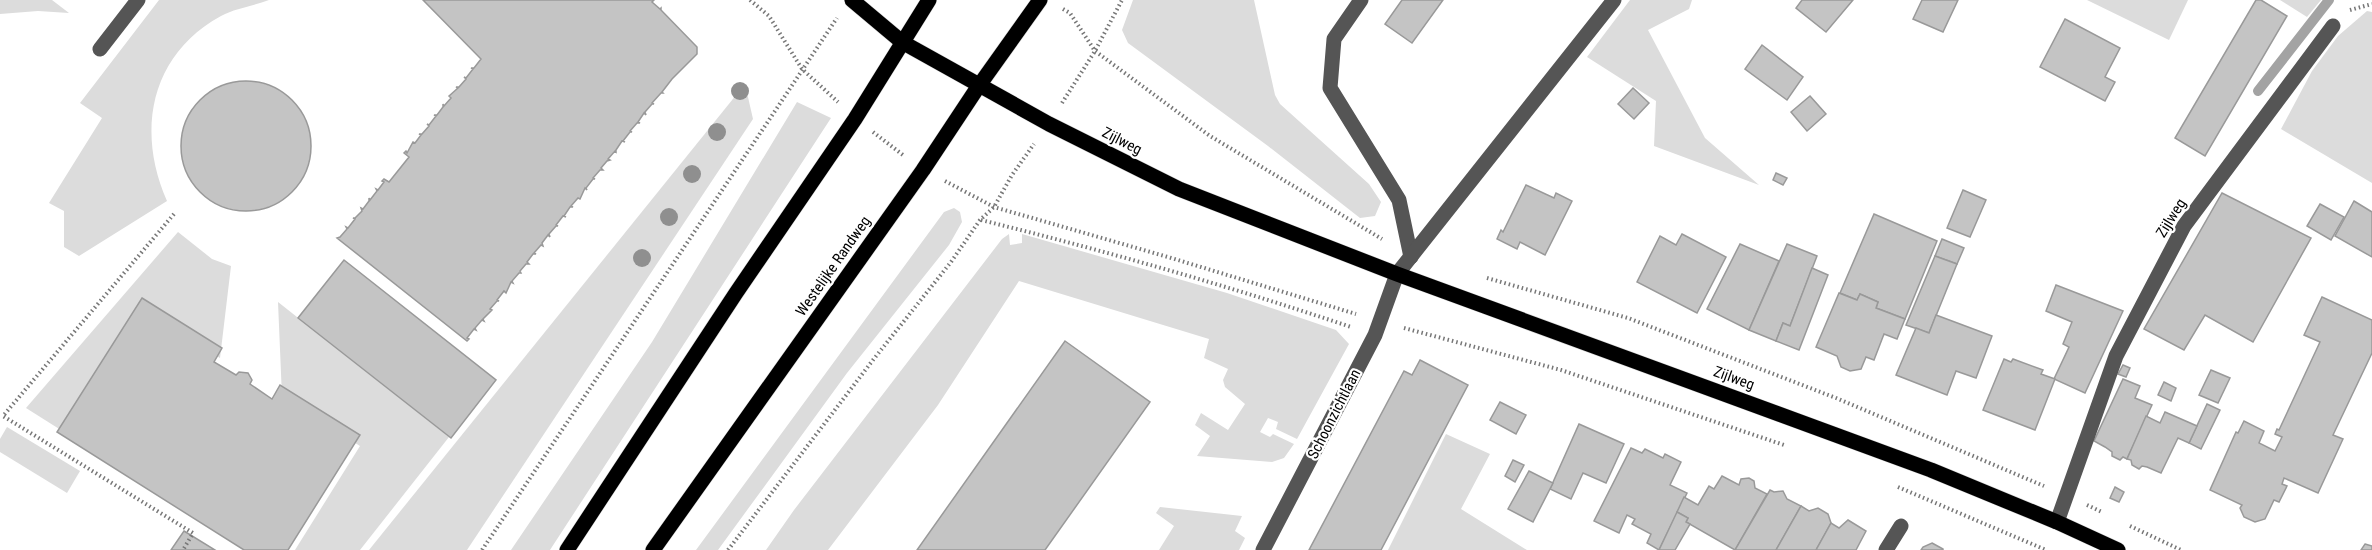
<svg xmlns="http://www.w3.org/2000/svg" width="2372" height="550" font-family="'Roboto Condensed',sans-serif">
<rect width="100%" height="100%" fill="#fff"/>
<g fill="#dcdcdc">
<polygon points="0,0 52,0 69,13 38,11 0,14"/>
<path d="M159,0h110c-15,6 -33,8 -48,16 -71,39 -85,115 -54,185l-88,55 -15,-9v-36l-15,-8 53,-85 -22,-15z"/>
<polygon points="1133,0 1254,0 1275,95 1280,104 1369,184 1381,202 1375,216 1360,218 1268,146 1128,43 1122,30"/>
<polygon points="1630,0 1692,0 1689,9 1648,30 1705,138 1759,185 1654,146 1656,101 1587,57"/>
<polygon points="2087,0 2188,0 2169,40"/>
<polygon points="2280,0 2321,0 2307,17"/>
<polygon points="2367,11 2372,12 2372,183 2281,129 2312,71 2338,36"/>
<polygon points="745,84 753,119 467,550 369,550"/>
<polygon points="797,102 831,118 550,550 511,550 652,342"/>
<polygon points="954,208 960,212 962,222 949,245 847,373 718,550 696,550 944,212"/>
<polygon points="178,232 212,259 231,266 220,358 141,309 64,432 26,408"/>
<polygon points="1009,234 1010,245 1022,243 1022,234 1227,293 1336,330 1349,344 1297,439 1276,429 1278,422 1268,418 1260,432 1270,437 1273,434 1294,444 1284,458 1272,462 1197,456 1210,436 1195,425 1201,413 1228,430 1245,404 1225,387 1223,380 1228,369 1204,358 1209,339 1019,281 938,405 828,550 766,550 794,510 1002,239"/>
<polygon points="278,302 449,437 360,550 295,550 360,446 282,397"/>
<polygon points="7,427 80,471 67,493 0,452 0,439"/>
<polygon points="1446,434 1490,454 1461,509 1527,550 1388,550"/>
<polygon points="1160,507 1242,516 1235,531 1245,538 1239,550 1159,550 1174,526 1156,513"/>
</g>
<g fill="none" stroke-linecap="round" stroke-linejoin="round">
<polyline stroke="#a3a3a3" stroke-width="10" points="2258,91 2329,0"/>
</g>
<g fill="#c4c4c4" stroke="#999" stroke-width="1.5">
<polygon points="423,0 654,0 652,2 660,9 661,8 661,10 697,47 697,54 672,79 662,92 663,93 661,93 652,103 654,104 652,104 645,112 646,115 644,113 638,122 640,123 637,123 630,131 632,132 630,132 623,141 625,142 622,141 616,150 616,152 615,151 608,159 610,160 607,161 601,168 603,170 600,170 593,178 595,179 593,179 586,188 587,190 585,188 580,199 578,198 571,206 573,207 570,207 564,216 566,217 563,216 556,225 558,226 556,226 549,234 550,237 548,235 542,243 543,246 541,245 534,253 536,254 533,254 527,262 529,264 526,264 520,271 521,273 519,273 512,281 513,283 511,282 506,293 504,291 497,300 499,301 497,301 490,309 492,310 483,319 484,321 482,320 475,328 476,330 474,329 467,338 469,339 467,341 337,238 340,237 347,229 346,227 348,228 355,219 353,218 355,218 362,211 361,208 363,209 369,201 369,198 370,200 377,191 376,189 378,190 384,182 382,181 384,179 389,182 409,157 404,153 406,151 407,153 413,142 415,143 421,135 419,134 422,134 429,126 427,124 429,125 436,116 434,115 437,115 443,107 443,104 444,106 451,98 449,96 458,88 456,87 459,87 466,79 464,77 466,78 473,69 471,68 474,68 481,59"/>
<polygon points="1402,0 1443,0 1412,43 1385,24"/>
<polygon points="1802,0 1853,0 1826,32 1796,8"/>
<polygon points="1922,0 1958,0 1943,32 1913,19"/>
<polygon points="2256,0 2261,0 2287,16 2205,156 2175,138"/>
<polygon points="2065,19 2120,48 2105,77 2115,82 2105,101 2040,67"/>
<polygon points="1762,45 1803,77 1787,100 1745,69"/>
<circle cx="246" cy="146" r="65"/>
<polygon points="1633,88 1649,103 1634,119 1618,104"/>
<polygon points="1810,96 1826,114 1807,131 1791,112"/>
<polygon points="1776,173 1787,178 1783,185 1773,180"/>
<polygon points="1526,185 1554,198 1556,193 1572,201 1545,255 1520,242 1517,249 1497,239 1501,230 1503,232"/>
<polygon points="1963,190 1986,200 1970,237 1947,228"/>
<polygon points="2222,193 2311,238 2253,342 2205,315 2184,350 2144,329"/>
<polygon points="2354,201 2372,212 2372,257 2335,236"/>
<polygon points="2320,204 2344,217 2331,240 2307,226"/>
<polygon points="1874,214 1937,241 1905,319 1876,308 1878,302 1860,294 1857,300 1840,293"/>
<polygon points="1682,234 1726,257 1697,313 1637,282 1660,236 1676,245"/>
<polygon points="1942,239 1964,248 1957,264 1935,256"/>
<polygon points="1740,244 1779,261 1749,330 1707,309"/>
<polygon points="1787,244 1817,256 1790,326 1783,323 1776,341 1749,330"/>
<polygon points="1935,256 1957,264 1929,333 1906,325"/>
<polygon points="344,260 496,380 451,438 298,318"/>
<polygon points="1812,268 1828,275 1799,350 1776,341 1783,323 1790,326"/>
<polygon points="2056,285 2123,311 2085,393 2054,379 2069,347 2063,344 2072,322 2046,311"/>
<polygon points="1839,293 1857,300 1860,294 1878,302 1876,308 1905,319 1897,339 1884,334 1874,360 1866,357 1861,369 1850,371 1841,367 1837,356 1816,347"/>
<polygon points="2322,297 2372,320 2372,353 2333,435 2343,439 2318,493 2284,478 2282,484 2287,486 2279,502 2274,500 2265,519 2255,522 2244,517 2240,508 2242,505 2210,490 2236,432 2238,433 2244,421 2264,431 2259,443 2275,451 2282,437 2275,434 2277,429 2279,430 2320,342 2304,335"/>
<polygon points="142,298 222,348 214,362 236,375 239,372 248,373 252,380 250,384 272,399 280,385 360,435 288,550 244,550 57,432"/>
<polygon points="1936,315 1992,336 1976,378 1956,371 1947,395 1896,375 1916,328 1929,333"/>
<polygon points="1065,341 1150,402 1045,550 917,550"/>
<polygon points="2004,359 2011,362 2013,359 2043,370 2041,374 2055,379 2035,430 1983,410"/>
<polygon points="1420,360 1468,385 1381,550 1309,550 1404,371 1412,375"/>
<polygon points="2123,365 2130,368 2126,377 2118,374"/>
<polygon points="2211,370 2230,378 2218,403 2199,395"/>
<polygon points="2123,379 2140,386 2135,398 2152,405 2127,459 2123,457 2120,460 2112,456 2112,452 2105,447 2094,441"/>
<polygon points="2164,382 2176,388 2171,401 2158,395"/>
<polygon points="1500,402 1526,415 1516,434 1490,420"/>
<polygon points="2207,404 2220,410 2201,449 2189,443"/>
<polygon points="2165,412 2197,426 2189,443 2178,438 2161,473 2147,467 2142,466 2139,469 2132,465 2131,460 2127,459 2146,416 2160,423"/>
<polygon points="1579,424 1624,444 1606,483 1583,473 1571,499 1550,489"/>
<polygon points="1631,448 1642,453 1645,449 1663,458 1665,454 1681,462 1670,485 1687,493 1659,550 1647,543 1651,534 1632,524 1635,519 1627,515 1619,533 1594,521"/>
<polygon points="1513,460 1524,465 1515,482 1505,476"/>
<polygon points="1529,471 1553,483 1533,522 1508,509"/>
<polygon points="1722,476 1739,485 1741,479 1749,478 1754,481 1755,488 1767,494 1735,550 1686,522 1688,518 1677,512 1684,497 1698,505 1709,486 1714,489"/>
<polygon points="2115,487 2124,492 2119,502 2110,498"/>
<polygon points="1770,490 1774,492 1783,491 1787,499 1801,506 1776,550 1735,550"/>
<polygon points="1801,506 1809,511 1818,508 1828,514 1831,523 1816,550 1776,550"/>
<polygon points="1677,512 1688,518 1686,522 1690,524 1675,550 1659,550"/>
<polygon points="1848,520 1866,531 1856,550 1816,550 1831,523 1839,528"/>
<polygon points="184,531 215,550 171,550"/>
<polygon points="1932,543 1943,549 1943,550 1921,550 1923,547"/>
<polygon points="2365,544 2372,546 2372,550 2361,550"/>
</g>
<g fill="none" stroke-linecap="round" stroke-linejoin="round">
<g stroke="#dbdbdb" stroke-width="16">
<g id="major">
<polyline points="852,0 902,42 1049,124 1179,189 1397,274 1931,470 2057,522 2118,550"/>
<polyline points="567,550 736,293 855,119 929,0"/>
<polyline points="653,550 923,170 978,87 1040,0"/>
</g>
</g>
<g stroke="#777" stroke-width="4" stroke-dasharray="1.5 3" stroke-linecap="butt">
<polyline points="750,0 769,16 802,69 838,102"/>
<polyline points="1063,9 1070,13 1095,51 1210,136 1382,239"/>
<polyline points="2350,10 2372,4"/>
<polyline points="1062,103 1095,51 1122,0"/>
<polyline points="873,132 903,155"/>
<polyline points="945,181 994,207 1168,257 1356,314"/>
<polyline points="174,214 3,416 193,533 183,550"/>
<path d="M981,220c125,31 248,66 370,107"/>
<polyline points="1487,278 1628,318 1836,398 2044,486"/>
<polyline points="1404,328 1561,370 1784,445"/>
<polyline points="1898,487 2046,550"/>
<polyline points="2087,505 2102,512"/>
<polyline points="2130,526 2181,550"/>
<polyline points="482,550 837,18"/>
<polyline points="728,550 873,360 951,262 980,220 994,207 1012,175 1034,144"/>
</g>
<g stroke="#555" stroke-width="15">
<polyline points="1361,0 1334,39 1330,88 1399,200 1411,257"/>
<polyline points="100,49 138,0"/>
<polyline points="2057,522 2116,356 2184,226 2333,26"/>
<polyline points="1263,550 1375,335 1397,274 1614,0"/>
<polyline points="1886,550 1901,526"/>
</g>
<use href="#major" stroke="#000" stroke-width="15"/>
</g>
<g fill="#8f8f8f">
<circle cx="740" cy="91" r="9"/>
<circle cx="717" cy="132" r="9"/>
<circle cx="692" cy="174" r="9"/>
<circle cx="669" cy="217" r="9"/>
<circle cx="642" cy="258" r="9"/>
</g>
<g text-anchor="middle" stroke-width="4.5" stroke-linejoin="round" paint-order="stroke">
<g font-size="15" fill="#000" stroke="#fff">
<text transform="translate(1122 141) rotate(27)" y="5">Zijlweg</text>
<text transform="translate(2171 218) rotate(-58)" y="5">Zijlweg</text>
<text transform="translate(833 266) rotate(-55)" y="5">Westelijke Randweg</text>
<text transform="translate(1734 378) rotate(20)" y="5">Zijlweg</text>
<text transform="translate(1334 414) rotate(-63)" y="5">Schoonzichtlaan</text>
</g>
</g>
</svg>
